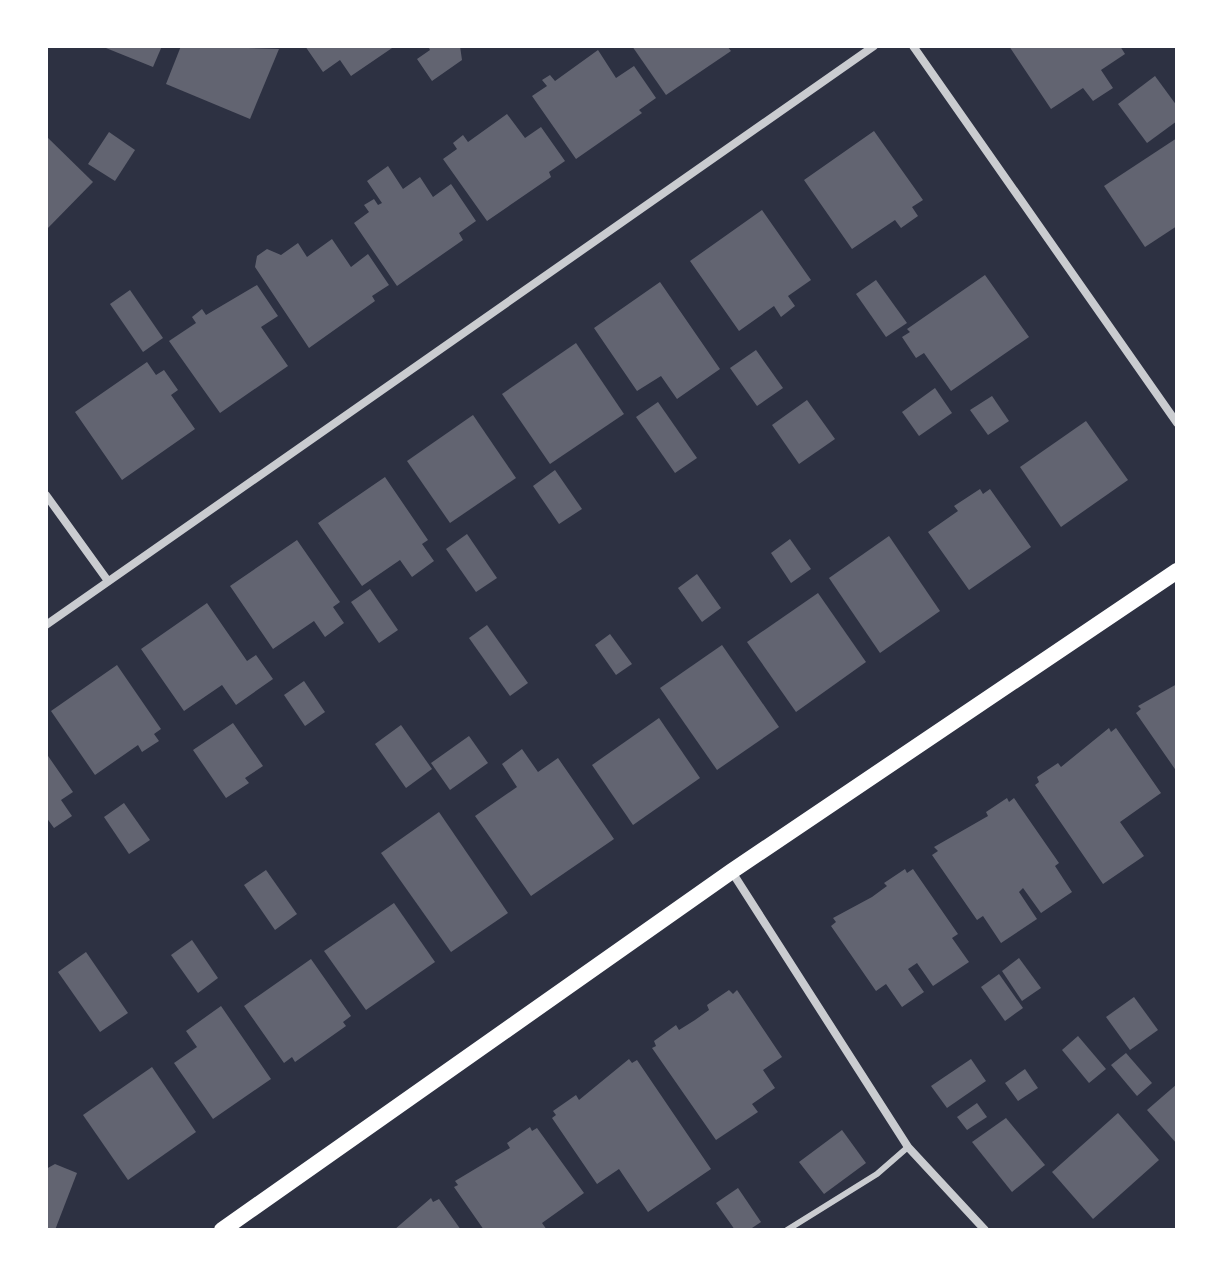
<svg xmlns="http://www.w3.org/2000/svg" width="1223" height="1276" font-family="Rubik,sans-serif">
<rect width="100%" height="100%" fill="#2d3142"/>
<g fill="#626471">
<polygon points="101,46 162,46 153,67"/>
<polygon points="181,46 279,49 250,119 166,84"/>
<polygon points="305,46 395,46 351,76 340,60 323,72"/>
<polygon points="428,46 460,46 462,60 432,81 417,59 430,50"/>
<polygon points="632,46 727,46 731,51 666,95"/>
<polygon points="1009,46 1120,46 1125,54 1101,70 1113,88 1093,101 1083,88 1051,109"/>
<polygon points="598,50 616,78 634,66 656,98 639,110 642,113 576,159 532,96 547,86 542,80 550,75 555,81"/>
<polygon points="1155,76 1177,106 1177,121 1147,143 1118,104"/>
<polygon points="507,114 525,138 541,127 565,161 549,172 551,177 487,221 443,159 457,149 453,143 463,135 468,142"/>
<polygon points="874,131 923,200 912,207 918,216 901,228 895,220 852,249 804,180"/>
<polygon points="109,132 135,150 115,181 88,164"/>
<polygon points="46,136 93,182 46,230"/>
<polygon points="1177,138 1177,226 1145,247 1104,186"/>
<polygon points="388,166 403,189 420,177 433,197 451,184 476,221 459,233 463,240 397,286 354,223 369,212 364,205 374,199 378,205 382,203 367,181"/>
<polygon points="762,210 811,280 788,296 795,306 781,317 774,306 739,331 690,261"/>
<polygon points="332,239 351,267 368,254 389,285 372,296 375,301 309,348 255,267 257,256 267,249 281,255 298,243 307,257"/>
<polygon points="985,275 1029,337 951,391 924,353 916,358 902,337 910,332 907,329"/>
<polygon points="876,280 907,323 886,337 856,294"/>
<polygon points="660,282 720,369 677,399 661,376 637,391 594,328"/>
<polygon points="257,285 278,316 261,327 288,366 220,413 169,341 196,323 192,317 202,309 206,315"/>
<polygon points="130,290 163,338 143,352 110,304"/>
<polygon points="576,343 624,414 550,464 502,394"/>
<polygon points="756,350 783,388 757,406 730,368"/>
<polygon points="147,362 156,375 164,370 178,390 171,395 195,429 122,480 75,412"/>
<polygon points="935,388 952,413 919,436 902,412"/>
<polygon points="992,396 1009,421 988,435 970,410"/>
<polygon points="807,400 835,439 799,464 772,425"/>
<polygon points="658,402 697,458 675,473 636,417"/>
<polygon points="473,415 516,478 450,523 407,461"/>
<polygon points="1086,421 1128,480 1061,527 1020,467"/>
<polygon points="555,470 582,509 559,524 533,486"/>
<polygon points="385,477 428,540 422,544 434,561 412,577 400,560 362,586 318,523"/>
<polygon points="980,489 983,494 990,489 1031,547 969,590 928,532 958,511 954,506"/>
<polygon points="467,534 497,578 476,592 446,549"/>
<polygon points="889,536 940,611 880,653 829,578"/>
<polygon points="790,539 811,569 791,583 771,553"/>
<polygon points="297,540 340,602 333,607 344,623 325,637 314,621 273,649 230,586"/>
<polygon points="697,574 721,608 702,622 678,588"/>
<polygon points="370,589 398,630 379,643 351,602"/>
<polygon points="818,593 866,662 796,712 747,642"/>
<polygon points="207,603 247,661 256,655 273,679 236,705 222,685 184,711 141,649"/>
<polygon points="487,625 528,683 510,696 469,638"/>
<polygon points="610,634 632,664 616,675 595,645"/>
<polygon points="722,645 779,727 717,770 660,688"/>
<polygon points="117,665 161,729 154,734 159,741 142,752 138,745 95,775 51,711"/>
<polygon points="304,681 325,712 305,726 284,695"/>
<polygon points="1177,684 1177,772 1136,713 1141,709 1138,706"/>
<polygon points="659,718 700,778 633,825 592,765"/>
<polygon points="233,723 263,766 245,778 249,783 226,798 193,750"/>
<polygon points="401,725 432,769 406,788 375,744"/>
<polygon points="1109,728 1111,732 1116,728 1161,793 1120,822 1144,856 1103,884 1035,785 1039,782 1037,777 1058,763 1061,767"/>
<polygon points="469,736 488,763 450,790 431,763"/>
<polygon points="522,749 538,772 558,758 614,839 531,896 475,816 517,787 502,764"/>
<polygon points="46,753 73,792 61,800 72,816 54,828 46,817"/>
<polygon points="1007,798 1009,802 1014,798 1059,863 1055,866 1072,892 1041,913 1023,888 1019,892 1037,919 1001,943 983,916 977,920 932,855 938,851 934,847 988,816 986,812"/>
<polygon points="124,803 150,840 129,854 104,817"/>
<polygon points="439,812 508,913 451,952 381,853"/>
<polygon points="905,869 907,873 913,869 958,934 952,938 969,962 933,986 917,963 908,969 924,992 902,1007 886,984 876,991 831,926 836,922 833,918 872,897 887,886 884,883"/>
<polygon points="266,870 297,914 275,930 244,885"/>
<polygon points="394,903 435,962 366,1010 324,951"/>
<polygon points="192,940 218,978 198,993 171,955"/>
<polygon points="86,952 128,1013 100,1032 58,972"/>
<polygon points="1019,958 1041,988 1022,1001 1002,971"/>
<polygon points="311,959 351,1016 343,1022 346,1026 295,1062 292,1057 284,1063 244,1006"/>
<polygon points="999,974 1023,1008 1005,1021 981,987"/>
<polygon points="729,990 733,994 737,990 782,1057 763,1070 775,1088 752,1104 758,1112 716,1140 652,1048 656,1046 654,1041 676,1025 679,1030 695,1020 709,1010 707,1005"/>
<polygon points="1134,997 1158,1030 1130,1050 1106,1017"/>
<polygon points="221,1006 271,1079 213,1119 174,1063 197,1047 186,1031"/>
<polygon points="1078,1036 1106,1069 1089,1083 1062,1050"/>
<polygon points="1126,1053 1152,1083 1137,1096 1111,1065"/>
<polygon points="629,1059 632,1063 637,1060 711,1169 648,1212 619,1169 597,1184 552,1118 556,1115 553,1111 576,1095 579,1100"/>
<polygon points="971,1059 986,1081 947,1108 931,1086"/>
<polygon points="152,1067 196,1132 128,1180 83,1115"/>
<polygon points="1025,1069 1038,1088 1018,1101 1005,1083"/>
<polygon points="1177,1084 1177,1144 1147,1110"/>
<polygon points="977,1103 987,1117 967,1130 957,1117"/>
<polygon points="1118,1113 1159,1160 1093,1219 1052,1172"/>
<polygon points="1006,1118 1045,1165 1012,1192 972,1142"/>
<polygon points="530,1127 532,1131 537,1128 584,1193 542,1223 547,1230 484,1230 454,1187 458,1185 455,1181 510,1148 507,1143"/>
<polygon points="842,1130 866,1163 824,1194 799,1162"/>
<polygon points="55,1164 77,1173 55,1230 46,1230 46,1169"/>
<polygon points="738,1188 761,1222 749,1230 735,1230 716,1203"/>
<polygon points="431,1198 433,1202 439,1199 461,1230 394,1230"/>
</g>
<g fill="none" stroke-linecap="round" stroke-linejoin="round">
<polyline stroke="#caccd0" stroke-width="6" points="787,1230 877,1174 908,1147"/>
<g stroke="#caccd0" stroke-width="8">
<polyline points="913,46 1177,423"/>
<polyline points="46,495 108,581"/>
<polyline points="46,625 874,46"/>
<polyline points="732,872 908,1147 985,1230"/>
</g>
<polyline stroke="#fff" stroke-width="16" points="222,1230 732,871 1177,571"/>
</g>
<rect width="1223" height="1276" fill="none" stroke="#ffffff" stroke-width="96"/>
</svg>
